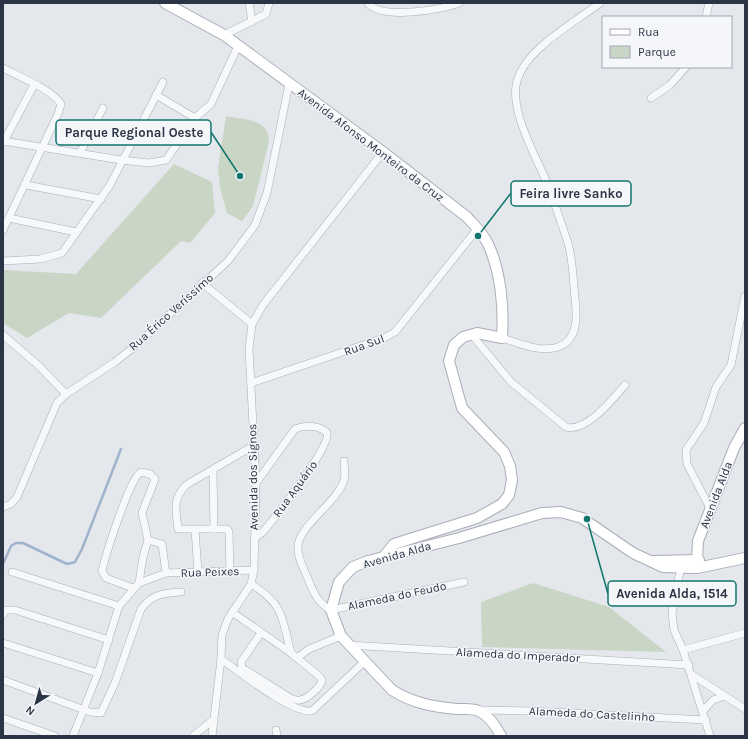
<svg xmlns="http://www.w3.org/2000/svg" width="748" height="739" font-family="Karla,sans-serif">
<rect width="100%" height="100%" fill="#e4e7ec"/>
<g fill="#c9d6c5">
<path d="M226,116c19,4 44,3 43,26l-16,64 -11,15 -15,-8 -7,-25 -2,-20z"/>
<polygon points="174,164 212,182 215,213 190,243 181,241 101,318 69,313 27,338 3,323 3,270 76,274"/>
<polygon points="533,583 609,607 666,652 482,647 481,602"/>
</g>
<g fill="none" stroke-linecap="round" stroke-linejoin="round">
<polyline stroke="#9fb4cc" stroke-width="2.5" points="3,564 11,546 16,543 23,543 67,564 75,562 82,549 121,449"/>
<g stroke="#a9aeb7" stroke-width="8">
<g id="street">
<polyline points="249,3 252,22"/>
<path d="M368,3c12,17 74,7 91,0"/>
<polyline points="706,17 709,3"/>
<polyline points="224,35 266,14 269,3"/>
<path d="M3,68c15,8 50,22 58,36l-3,10 -55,116"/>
<polyline points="156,95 195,118"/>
<polyline points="651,98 670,85 686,67"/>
<polyline points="3,141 121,160 149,163 166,160 195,118 211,104 238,46"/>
<polyline points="3,143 34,85"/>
<polyline points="80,153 103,108"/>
<polyline points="26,185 101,199"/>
<polyline points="9,218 76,232"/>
<polyline points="3,261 40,259 62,253 110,185 163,82"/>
<polyline points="202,283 252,324"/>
<path d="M471,334l40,48 55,45c20,6 47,-28 59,-42"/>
<polyline points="3,335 39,366 66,394"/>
<path d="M502,338c17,5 38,15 56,9 21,-7 19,-32 17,-49 -2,-18 -2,-38 -7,-55 -7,-21 -14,-42 -22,-62 -11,-27 -34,-66 -30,-95 5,-35 58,-63 84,-83"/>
<polyline points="251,383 384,338 395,332 478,228"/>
<path d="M344,461c0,6 2,13 0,19 -6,22 -46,46 -46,67 -1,10 6,22 10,32 5,12 10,25 23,31l133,-28"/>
<polyline points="213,470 214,529"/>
<polyline points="3,507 11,504 17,497 57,403 66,394 115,362 134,347 228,261 255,225 267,193 289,84"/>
<polyline points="711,510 687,464 686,450 704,423 716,387 731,365 745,296"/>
<polyline points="195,530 198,571"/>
<path d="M254,539l9,-7c11,-13 69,-87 64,-99 -7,-8 -22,-8 -32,-4l-39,54"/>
<polyline points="148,540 162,544 166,573"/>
<polyline points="681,568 675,594 672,613 674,630 683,650 710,736"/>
<path d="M230,571l-1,-39 -2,-3h-49c-2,-19 -6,-29 8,-44l67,-39"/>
<polyline points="12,572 119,606"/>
<path d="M251,584c33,20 31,34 40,69"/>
<path d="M133,588l-27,-10 -4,-7c3,-14 28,-94 39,-99l9,2 5,5 -13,34 6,27 -5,17 -4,26"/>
<path d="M232,612l59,41 29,24 2,4c-3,8 -15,18 -22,19 -3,1 -7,-1 -10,-2l-48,-30 -1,-6 20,-29"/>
<polyline points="3,615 6,610 15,610 109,640"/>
<polyline points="3,643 98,673"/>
<polyline points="348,645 689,665"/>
<polyline points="683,650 745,633"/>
<polyline points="297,658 309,649 341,636"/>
<path d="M221,659c19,13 69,54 91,52l52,-49"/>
<polyline points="691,674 745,709"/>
<path d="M3,680l87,32 11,1 14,-30 26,-74c11,-15 23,-16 40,-17"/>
<polyline points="479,710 530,711 706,720"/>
<polyline points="703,711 713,700 725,696"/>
<polyline points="3,718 55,736"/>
<polyline points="276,730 277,736"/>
<polyline points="73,736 98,673 119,606 139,583 166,573 254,570"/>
<polyline points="193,736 213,720"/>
<polyline points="212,736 221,659 222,635 228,619 251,584 254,570 256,483 249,349 252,324 263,305 383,152"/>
</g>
</g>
<g stroke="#a9aeb7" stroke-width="12">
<g id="secondary">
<path d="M165,3l59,32 159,117 84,65c7,8 16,16 21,27 13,28 16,64 14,94l-25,-5 -14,4 -9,8 -5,16 13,47 42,44 6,14 2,14 -3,15 -7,9 -25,14 -83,26 -9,11"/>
<polyline points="653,561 699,560"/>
<polyline points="688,568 697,560 698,541 734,448 745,428"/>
<path d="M501,736c-5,-10 -12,-20 -22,-25 -6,-3 -15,-2 -22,-2 -23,-2 -45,-6 -65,-19l-51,-54 -10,-26 8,-28 14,-15 15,-6 91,-23 83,-25 19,-1 21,6 51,35 30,14 34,1 48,-10"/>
</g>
</g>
<use href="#street" stroke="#f7f8fa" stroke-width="7"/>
<use href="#secondary" stroke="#fff" stroke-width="10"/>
</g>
<g text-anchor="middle" stroke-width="3" stroke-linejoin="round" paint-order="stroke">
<g font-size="12" fill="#2b3445" stroke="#f4f6f9">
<text transform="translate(371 145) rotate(37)" y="4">Avenida Afonso Monteiro da Cruz</text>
<text transform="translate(171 312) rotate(-42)" y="4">Rua Érico Veríssimo</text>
<text transform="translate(364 345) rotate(-20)" y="4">Rua Sul</text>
<text transform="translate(253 477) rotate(-91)" y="4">Avenida dos Signos</text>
<text transform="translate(295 489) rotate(-54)" y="4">Rua Aquário</text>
<text transform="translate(716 495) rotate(-69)" y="4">Avenida Alda</text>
<text transform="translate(397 555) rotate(-16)" y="4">Avenida Alda</text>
<text transform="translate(210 572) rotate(-2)" y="4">Rua Peixes</text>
<text transform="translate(397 596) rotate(-12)" y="4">Alameda do Feudo</text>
<text transform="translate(518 655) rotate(3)" y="4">Alameda do Imperador</text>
<text transform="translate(592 714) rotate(3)" y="4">Alameda do Castelinho</text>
</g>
</g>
<path fill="none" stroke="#0f766e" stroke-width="1.5" d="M240 176L211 132M478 236L511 193M587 519L608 594"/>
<g fill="#0f766e" stroke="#f4f6f9" stroke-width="1.5">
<circle cx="240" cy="176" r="4"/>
<circle cx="478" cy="236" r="4"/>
<circle cx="587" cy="519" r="4"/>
</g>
<g fill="#f4f6f9" stroke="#0f766e" stroke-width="1.5">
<rect x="56" y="120" width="155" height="25" rx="4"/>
<rect x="511" y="181" width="120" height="25" rx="4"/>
<rect x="608" y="581" width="128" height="25" rx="4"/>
</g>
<g font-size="13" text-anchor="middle" font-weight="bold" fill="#2b3445">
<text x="134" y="137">Parque Regional Oeste</text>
<text x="571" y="198">Feira livre Sanko</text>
<text x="672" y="598">Avenida Alda, 1514</text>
</g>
<rect width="748" height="739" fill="none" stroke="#2b3445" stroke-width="8"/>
<rect x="602" y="16" width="130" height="52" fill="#f4f6f9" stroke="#a4a8b1"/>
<rect x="610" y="29" width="20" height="6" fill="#ffffff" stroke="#a4a8b1"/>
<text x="638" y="36" font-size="12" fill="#2b3445">Rua</text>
<rect x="610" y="46" width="20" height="12" fill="#c9d6c5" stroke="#a4a8b1"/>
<text x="638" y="56" font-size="12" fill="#2b3445">Parque</text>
<g transform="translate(36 703) rotate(217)" stroke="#f4f6f9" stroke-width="3" paint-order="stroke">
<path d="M0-3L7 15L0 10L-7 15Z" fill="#2b3445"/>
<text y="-6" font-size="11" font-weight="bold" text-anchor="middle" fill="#2b3445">N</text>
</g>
</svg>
